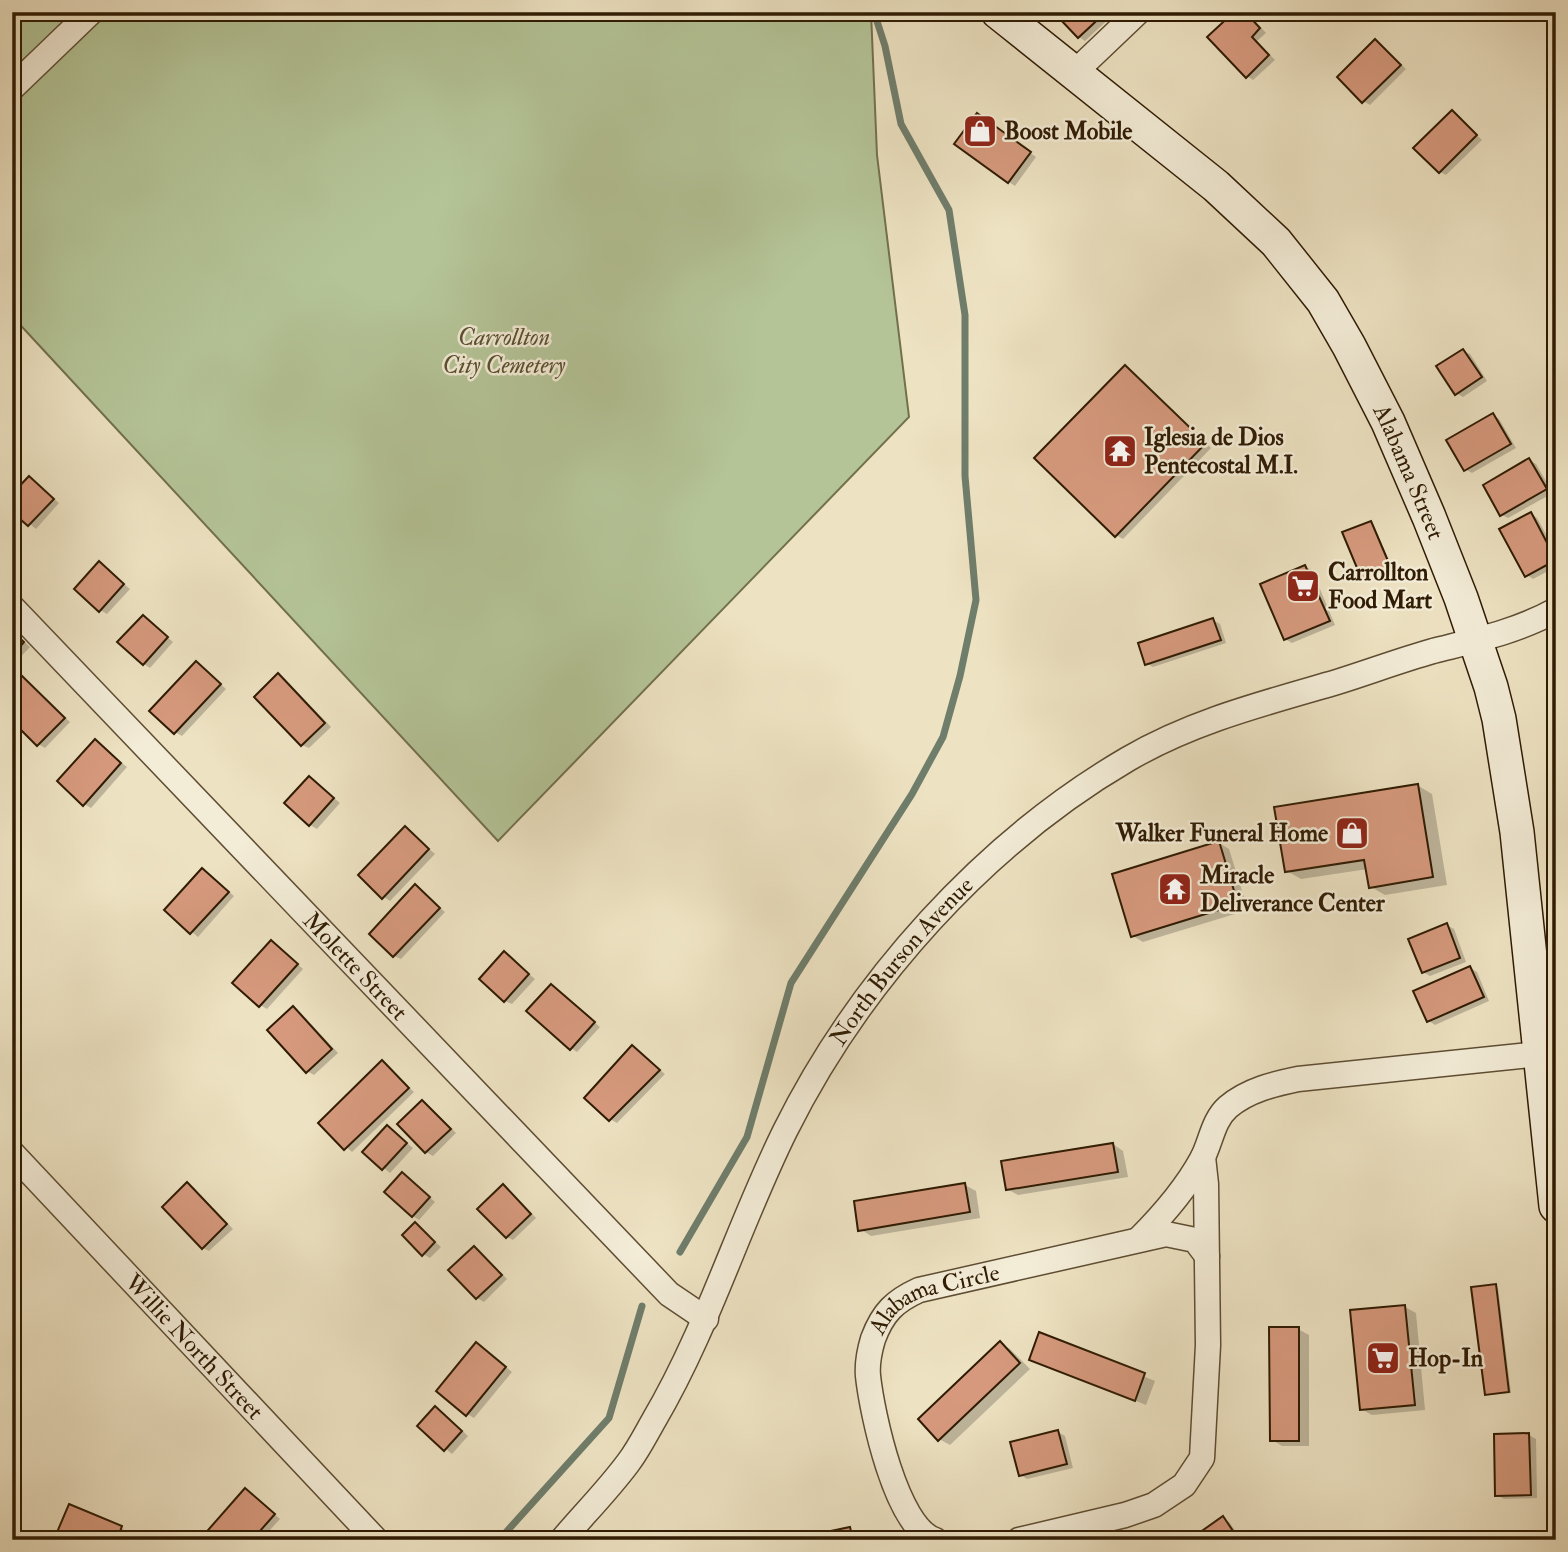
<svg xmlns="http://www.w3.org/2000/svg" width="1568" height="1552" font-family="'IM FELL Double Pica',serif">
<rect width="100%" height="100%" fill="#ede2c2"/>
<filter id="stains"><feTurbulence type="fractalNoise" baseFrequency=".00286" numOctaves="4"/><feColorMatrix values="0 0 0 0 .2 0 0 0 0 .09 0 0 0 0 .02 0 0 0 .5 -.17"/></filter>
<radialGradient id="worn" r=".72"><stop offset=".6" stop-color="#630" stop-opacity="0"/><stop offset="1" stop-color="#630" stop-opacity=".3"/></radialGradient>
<polygon fill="#b4c497" stroke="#72704d" stroke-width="2" points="12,12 871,12 877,155 909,417 498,841 12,316"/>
<g fill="#0003">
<polygon points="1066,12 1116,12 1085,41 1079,37"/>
<polygon points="1236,12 1247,12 1266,33 1257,41 1275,60 1253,80 1247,76"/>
<polygon points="1317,12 1336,12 1327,20"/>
<polygon points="1376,41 1406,69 1370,105 1363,101"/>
<polygon points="1452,112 1482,140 1446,175 1440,172"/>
<polygon points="984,119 1036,157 1015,186 1009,182"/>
<polygon points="1463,351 1470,354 1487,381 1463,397 1456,393"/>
<polygon points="1125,367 1132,371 1211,448 1123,539 1116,535"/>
<polygon points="1493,415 1499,419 1516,448 1472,473 1465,469"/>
<polygon points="1529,460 1536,464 1553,493 1508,518 1502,515"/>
<polygon points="29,478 59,503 36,529 12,509"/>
<polygon points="1531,514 1537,518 1556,552 1556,567 1533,579 1527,575"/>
<polygon points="1371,523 1373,524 1393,569 1366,580 1364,579"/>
<polygon points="100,564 130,589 107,614 100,610"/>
<polygon points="1305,567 1312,570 1335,625 1292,643 1285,639"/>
<polygon points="143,617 173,642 150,668 144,664"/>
<polygon points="1213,620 1220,624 1226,643 1153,667 1146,663"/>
<polygon points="12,631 30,647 12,666"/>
<polygon points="197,663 226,689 182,736 175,732"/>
<polygon points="18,674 70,722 45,748 38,744"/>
<polygon points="278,676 285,679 331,727 309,748 302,745"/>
<polygon points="95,741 127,767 91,808 84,804"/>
<polygon points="310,778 340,803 317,829 310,825"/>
<polygon points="1417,785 1432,794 1447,885 1385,895 1371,887 1368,869 1301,879 1287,871"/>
<polygon points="405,828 435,854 390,901 384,897"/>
<polygon points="1219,843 1229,849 1248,910 1143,942 1133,936"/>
<polygon points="202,870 234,896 198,937 166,910"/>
<polygon points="415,887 445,912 401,959 394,956"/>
<polygon points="1447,925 1454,929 1466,962 1430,976 1423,972"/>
<polygon points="278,946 303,969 267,1009 260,1005"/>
<polygon points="505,954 535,979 512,1004 505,1001"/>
<polygon points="1470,968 1477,972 1489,1001 1435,1025 1429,1021"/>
<polygon points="552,986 600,1027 577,1052 571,1048"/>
<polygon points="294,1008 300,1012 338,1053 314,1075 307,1071"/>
<polygon points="632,1047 665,1074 617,1123 610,1119"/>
<polygon points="382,1062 414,1092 352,1152 320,1123"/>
<polygon points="423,1102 429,1106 456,1133 433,1156 426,1152"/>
<polygon points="387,1127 413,1148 390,1173 364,1152"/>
<polygon points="1113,1144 1123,1151 1128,1177 1018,1195 1007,1189"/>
<polygon points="409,1178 435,1202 419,1220 413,1216"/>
<polygon points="188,1184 194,1188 233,1229 209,1251 203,1248"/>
<polygon points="965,1185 976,1191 980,1218 871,1236 860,1229"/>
<polygon points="503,1186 510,1190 536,1218 513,1240 507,1237"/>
<polygon points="415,1224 441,1247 430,1258 423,1254"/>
<polygon points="474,1248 480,1252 507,1279 484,1302 477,1298 451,1270"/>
<polygon points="1495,1286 1498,1288 1511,1393 1489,1395 1486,1394"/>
<polygon points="1405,1307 1416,1313 1425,1410 1372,1415 1361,1409"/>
<polygon points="1298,1329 1309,1335 1309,1446 1282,1446 1272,1440"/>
<polygon points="1040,1334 1155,1381 1146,1405 1031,1359"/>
<polygon points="1000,1343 1010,1349 1030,1369 950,1445 939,1439"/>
<polygon points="483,1348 512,1372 474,1418 467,1414"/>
<polygon points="442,1412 468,1436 452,1454 419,1426"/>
<polygon points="1058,1432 1065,1436 1073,1468 1027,1479 1021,1475"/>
<polygon points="1529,1435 1536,1439 1537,1498 1504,1499 1497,1495"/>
<polygon points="246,1490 280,1519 261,1540 207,1540"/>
<polygon points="1223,1519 1229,1522 1242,1540 1192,1540"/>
<polygon points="121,1528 128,1532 124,1540 63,1540"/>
<polygon points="850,1529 860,1535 861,1540 825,1540"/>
</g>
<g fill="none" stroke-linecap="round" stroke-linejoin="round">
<g stroke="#6f7d6b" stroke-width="7">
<polyline points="680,1252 747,1137 791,983 912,794 943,737 960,676 976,600 965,476 965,315 949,210 901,124 885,46 874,12"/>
<polyline points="499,1540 609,1418 642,1306"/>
</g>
</g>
<g fill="#d6997d" stroke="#2f1b03" stroke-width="2">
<polygon points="1063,12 1106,12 1078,38 1058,17"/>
<polygon points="1234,12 1245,12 1260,28 1252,37 1269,55 1246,78 1207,37"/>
<polygon points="1375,39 1401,65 1362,103 1337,77"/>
<polygon points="1452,110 1477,135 1439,173 1413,148"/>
<polygon points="977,113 1031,152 1008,183 954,144"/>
<polygon points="1463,349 1482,377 1455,395 1436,366"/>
<polygon points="1125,365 1206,443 1115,537 1034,458"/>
<polygon points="1493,413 1511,444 1464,471 1446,440"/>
<polygon points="1529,458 1547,489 1500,516 1483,485"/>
<polygon points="29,476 54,499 28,526 12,512 12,494"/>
<polygon points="1531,512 1556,560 1525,577 1499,529"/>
<polygon points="1371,521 1391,568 1362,580 1342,532"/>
<polygon points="99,561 124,584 99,612 74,589"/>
<polygon points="1305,565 1330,621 1284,640 1260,584"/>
<polygon points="143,615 168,637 143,665 117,642"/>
<polygon points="1213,618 1221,640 1145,665 1138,643"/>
<polygon points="12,631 24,642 12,656"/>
<polygon points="196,661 221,684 174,734 149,711"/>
<polygon points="18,672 65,718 37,746 12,721 12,677"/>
<polygon points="278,673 325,723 301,746 254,697"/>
<polygon points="95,739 121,763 83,806 57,781"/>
<polygon points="309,776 334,798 309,826 284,803"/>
<polygon points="1418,784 1433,877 1369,888 1364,860 1285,872 1274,807"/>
<polygon points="405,826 429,849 382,899 358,875"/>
<polygon points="1219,841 1238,904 1131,937 1112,874"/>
<polygon points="202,868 229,892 190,934 164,910"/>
<polygon points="415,884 440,908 393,957 369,934"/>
<polygon points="1447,923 1460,958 1422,973 1408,939"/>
<polygon points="271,940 298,964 259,1007 232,983"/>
<polygon points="504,951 529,974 504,1002 479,979"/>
<polygon points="1470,966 1484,997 1427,1022 1413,991"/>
<polygon points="551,984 595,1022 570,1050 526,1011"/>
<polygon points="293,1006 332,1049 306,1073 267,1030"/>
<polygon points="632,1045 660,1070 609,1121 584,1098"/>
<polygon points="382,1060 409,1088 344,1150 318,1123"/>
<polygon points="422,1100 451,1129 425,1153 397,1124"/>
<polygon points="387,1125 407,1143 382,1170 362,1152"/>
<polygon points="1113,1143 1118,1172 1006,1190 1001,1161"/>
<polygon points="402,1172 430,1197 412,1217 384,1192"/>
<polygon points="187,1182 227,1224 202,1249 162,1207"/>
<polygon points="965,1183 970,1212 858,1231 854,1201"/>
<polygon points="503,1184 531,1214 506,1238 477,1209"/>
<polygon points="415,1222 435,1242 422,1256 402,1235"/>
<polygon points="474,1246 502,1275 476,1299 448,1270"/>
<polygon points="1496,1284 1509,1392 1485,1395 1471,1287"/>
<polygon points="1405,1305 1415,1405 1360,1410 1350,1310"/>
<polygon points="1269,1327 1299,1327 1299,1441 1270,1441"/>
<polygon points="1039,1332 1145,1373 1135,1401 1029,1360"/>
<polygon points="1000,1341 1020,1363 938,1441 918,1419"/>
<polygon points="476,1342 506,1367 466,1416 436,1391"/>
<polygon points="435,1406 462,1431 444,1451 417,1426"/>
<polygon points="1058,1430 1067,1464 1019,1476 1010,1442"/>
<polygon points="1529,1433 1531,1495 1495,1496 1494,1434"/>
<polygon points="245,1488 275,1514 252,1540 205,1540 202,1537"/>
<polygon points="69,1504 122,1526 117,1540 61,1540 55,1537"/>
<polygon points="1223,1516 1239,1540 1189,1540"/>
<polygon points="850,1527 853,1540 823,1540 821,1533"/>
</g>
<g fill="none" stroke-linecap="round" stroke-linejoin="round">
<g stroke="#5e4d33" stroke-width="27">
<g id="street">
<polyline points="1075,72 1138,12"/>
<polyline points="12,88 91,12"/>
<path id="s1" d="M12,607l657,687 37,25"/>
<path id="s2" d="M12,1153l364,387"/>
<path d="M1139,1239c24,-24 46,-49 63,-80 9,-17 11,-39 26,-52 20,-17 46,-23 70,-28l241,-25"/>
<path id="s3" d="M562,1540c22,-26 46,-50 66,-77 10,-13 18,-29 26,-43 54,-92 84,-194 131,-289 74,-149 199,-288 343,-372 65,-38 137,-56 209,-77 32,-10 64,-22 96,-31 43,-11 83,-19 123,-41"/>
<path id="s4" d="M935,1540c-39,-13 -63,-127 -67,-164 -1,-11 2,-27 5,-37 10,-27 22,-38 46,-49l247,-56 29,6 12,16"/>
<polyline points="1019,1540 1125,1515 1154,1505 1184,1485 1202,1458 1208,1345 1206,1184 1203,1157"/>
</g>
</g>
<g stroke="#2f1b03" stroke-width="36">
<g id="secondary">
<path id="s5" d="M998,12l218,174 60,56 47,59 26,45 39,76 41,95 32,81 30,89 8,32 18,113 39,374"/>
</g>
</g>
<use href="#street" stroke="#f3ecd7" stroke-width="24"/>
<use href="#secondary" stroke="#f3ecd7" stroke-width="33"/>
</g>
<defs>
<g id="shop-square" transform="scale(1.75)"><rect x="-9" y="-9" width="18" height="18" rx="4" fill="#8f2418" stroke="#f3ecd7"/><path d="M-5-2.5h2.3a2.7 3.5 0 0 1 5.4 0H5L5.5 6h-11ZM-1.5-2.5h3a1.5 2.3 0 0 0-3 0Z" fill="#fff"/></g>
<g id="temple-square" transform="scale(1.75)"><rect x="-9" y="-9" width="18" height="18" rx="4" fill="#8f2418" stroke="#f3ecd7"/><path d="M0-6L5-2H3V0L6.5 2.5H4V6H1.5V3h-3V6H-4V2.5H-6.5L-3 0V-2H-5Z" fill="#fff"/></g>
<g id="supermarket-square" transform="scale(1.75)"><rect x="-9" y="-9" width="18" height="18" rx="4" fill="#8f2418" stroke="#f3ecd7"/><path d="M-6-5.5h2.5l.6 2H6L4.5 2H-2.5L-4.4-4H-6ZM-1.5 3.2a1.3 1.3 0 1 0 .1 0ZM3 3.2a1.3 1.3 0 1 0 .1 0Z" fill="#fff"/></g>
</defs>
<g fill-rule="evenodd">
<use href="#shop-square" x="980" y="131"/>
<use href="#temple-square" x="1120" y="451"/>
<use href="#supermarket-square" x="1303" y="586"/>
<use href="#shop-square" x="1352" y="833"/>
<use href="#temple-square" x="1175" y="889"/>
<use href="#supermarket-square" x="1383" y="1358"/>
</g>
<g text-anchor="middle" stroke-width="5" stroke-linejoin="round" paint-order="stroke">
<g font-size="24" font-weight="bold" fill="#2f1b03" stroke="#f3ecd7" text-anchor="start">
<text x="1004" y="139">Boost Mobile</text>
<text x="1144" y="445">Iglesia de Dios<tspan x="1144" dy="28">Pentecostal M.I.</tspan></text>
<text x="1328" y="580">Carrollton<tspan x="1328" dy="28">Food Mart</tspan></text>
<text x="1328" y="841" text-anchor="end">Walker Funeral Home</text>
<text x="1200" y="883">Miracle<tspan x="1200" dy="28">Deliverance Center</tspan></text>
<text x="1408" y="1366">Hop-In</text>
</g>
<g font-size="24" font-style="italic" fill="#574e2f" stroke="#f3ecd7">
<text x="504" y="345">Carrollton<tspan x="504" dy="28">City Cemetery</tspan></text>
</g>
<g font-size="24" fill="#2f1b03" stroke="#f3ecd7">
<text dy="8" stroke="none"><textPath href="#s5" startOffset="628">Alabama Street</textPath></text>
<text dy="8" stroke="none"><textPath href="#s3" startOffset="676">North Burson Avenue</textPath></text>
<text dy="8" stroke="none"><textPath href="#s1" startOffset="497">Molette Street</textPath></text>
<text dy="8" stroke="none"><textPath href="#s4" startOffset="299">Alabama Circle</textPath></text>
<text dy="8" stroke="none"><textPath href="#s2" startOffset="266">Willie North Street</textPath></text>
</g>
</g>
<rect width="1568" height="1552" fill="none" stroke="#ede2c2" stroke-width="42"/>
<rect x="14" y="14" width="1540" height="1524" fill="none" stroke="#2f1b03" stroke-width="3.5"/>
<rect x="21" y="21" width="1526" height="1510" fill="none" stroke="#2f1b03" stroke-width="2"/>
<rect width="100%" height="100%" filter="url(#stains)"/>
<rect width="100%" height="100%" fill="url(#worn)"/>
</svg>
